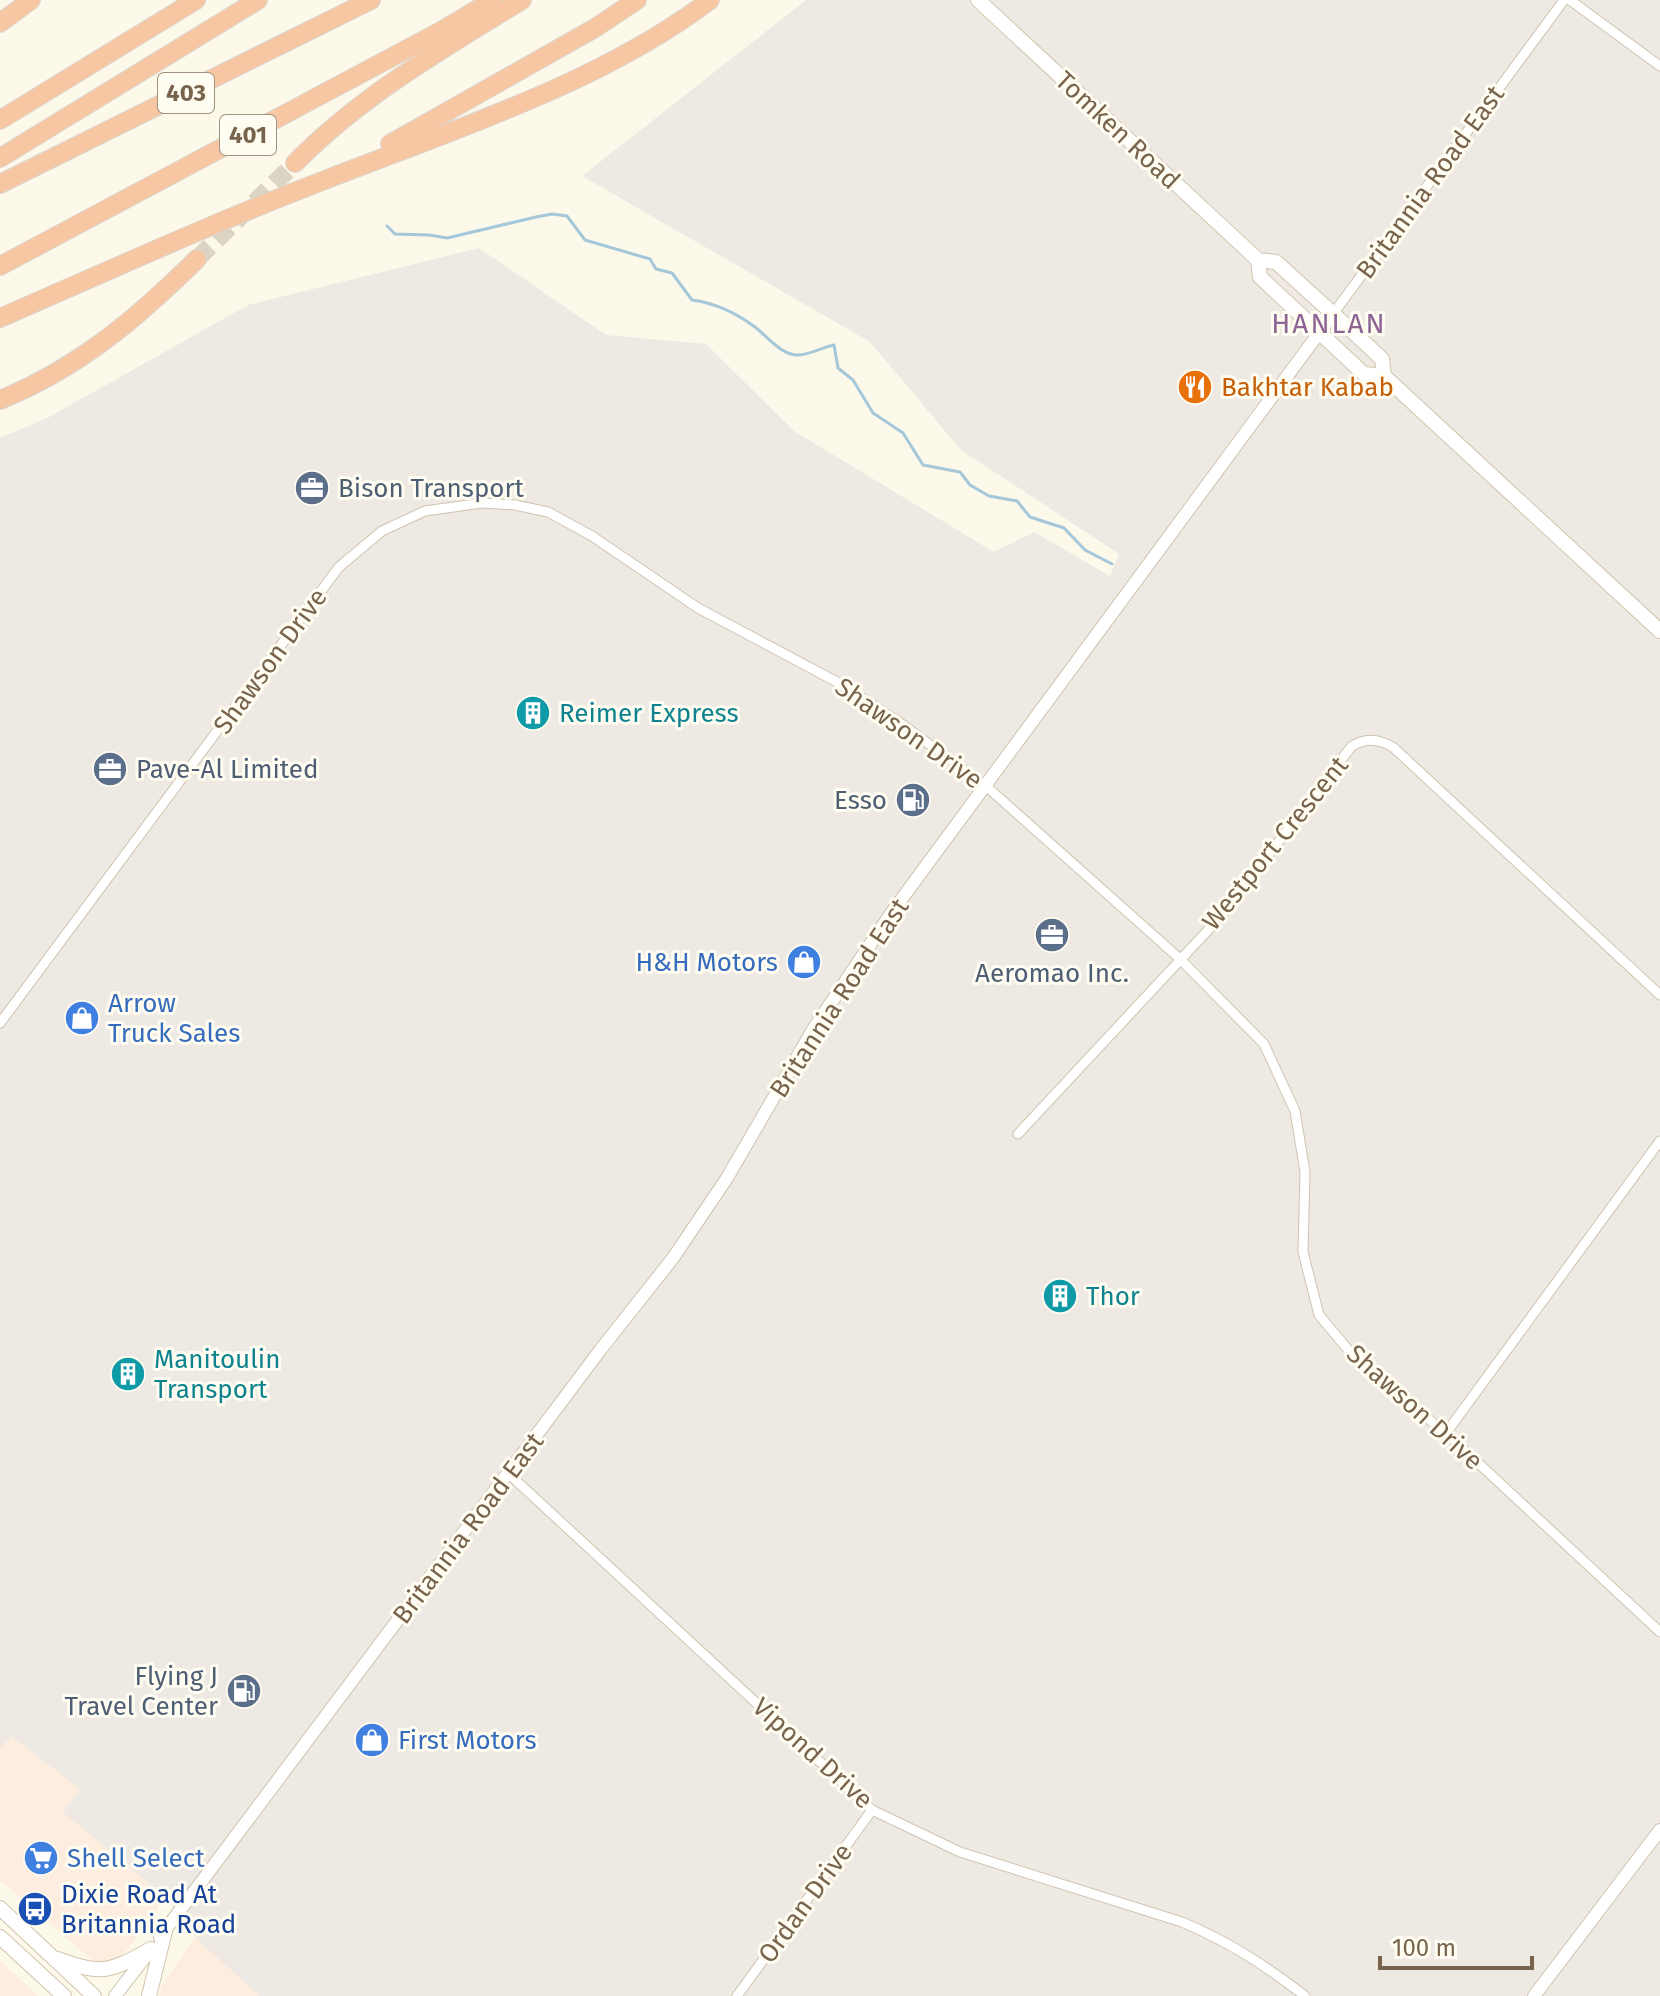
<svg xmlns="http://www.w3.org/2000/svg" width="1660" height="1996" font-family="'Fira Sans',sans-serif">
<rect width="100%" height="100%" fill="#fdf9ea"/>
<g fill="#fdedde">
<polygon points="11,1735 81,1790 64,1812 166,1898 128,1949 118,1958 107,1961 93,1961 0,1880 0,1749"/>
<polygon points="195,1937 260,1995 259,1996 159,1996 162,1985"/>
<polygon points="0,1961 38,1996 0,1996"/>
</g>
<polygon fill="#eeeae3" points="806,0 1660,0 1660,1996 259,1996 195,1937 166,1898 63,1812 80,1789 11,1736 0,1749 0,438 49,417 248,305 479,248 606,335 706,344 794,431 994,552 1034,532 1110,576 1119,554 961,450 870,342 582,176"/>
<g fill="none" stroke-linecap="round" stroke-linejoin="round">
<path stroke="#a4c7d9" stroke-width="3" d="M387,226l8,8 34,1 18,3 89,-21 16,-3 15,2 18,24 65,19 6,10 16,4 20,27c24,3 44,13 63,27 13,10 25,27 42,28 10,1 26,-8 37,-10l4,23 15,12 20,33 30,20 20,32 37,7 10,13 19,11 28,5 13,16 34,11 21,22 27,14"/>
<polyline stroke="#dcd4c3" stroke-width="18" stroke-dasharray="18 9" stroke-linecap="butt" points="197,259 295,163"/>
<g stroke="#cfc3af" stroke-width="11">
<g id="minor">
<polyline points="1570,0 1660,66"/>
<polyline points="1333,314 1564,0"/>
<polyline points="0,1023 339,567 382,531 425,511 482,503 515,505 548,512 592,536 698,608 837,682 899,722 986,786 1179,958 1264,1044 1295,1111 1305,1172 1303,1252 1319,1315 1361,1365 1446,1433 1660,1632"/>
<path d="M1018,1134l206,-221 127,-166c14,-10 29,-8 43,1l266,247"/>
<polyline points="1446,1433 1660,1141"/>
<path d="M509,1474l363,336 88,42 222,70c49,21 81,42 123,74"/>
<polyline points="737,1996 872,1810"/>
</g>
</g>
<g stroke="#cfc3af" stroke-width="14">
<g id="tertiary">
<polyline points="160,1937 601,1349 673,1258 727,1178 814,1028 892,912 1333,314"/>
<polyline points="115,1996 149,1952"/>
<polyline points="1534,1996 1660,1830"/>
</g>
</g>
<g stroke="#d2c4ad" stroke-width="16">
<g id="secondary">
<polyline points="978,0 1258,260 1276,262 1352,331 1382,359 1384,376"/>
<polyline points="1258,260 1260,277 1364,374 1384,376 1660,631"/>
<polyline points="0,1908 94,1996"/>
<polyline points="0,1937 64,1996"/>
<path d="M58,1959c45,17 53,12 93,-10"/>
<polyline points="149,1996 165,1931"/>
</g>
</g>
<g stroke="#dcd7d1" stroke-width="20">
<g id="motorway">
<polyline points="0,23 31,0"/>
<polyline points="0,120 196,0"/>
<polyline points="390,144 595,28 637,0"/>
<polyline points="0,158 258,0"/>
<path d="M295,163c67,-68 146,-113 227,-163"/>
<polyline points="0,184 371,0"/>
<polyline points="0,266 441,31 493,0"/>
<path d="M0,318c108,-47 215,-96 325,-138 127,-50 276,-97 385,-180"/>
<path d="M0,400c80,-33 136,-81 197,-141"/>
</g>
</g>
<use href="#minor" stroke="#fff" stroke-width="9"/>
<use href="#tertiary" stroke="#fff" stroke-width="12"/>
<use href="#secondary" stroke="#fff" stroke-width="14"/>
<use href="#motorway" stroke="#f6c7a2" stroke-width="18"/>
</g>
<defs>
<g id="restaurant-disc" transform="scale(1.8)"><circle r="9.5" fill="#e8710a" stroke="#fffcf1"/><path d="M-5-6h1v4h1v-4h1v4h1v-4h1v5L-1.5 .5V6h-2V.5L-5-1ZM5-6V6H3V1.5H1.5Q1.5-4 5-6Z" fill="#fff"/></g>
<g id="office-disc" transform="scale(1.8)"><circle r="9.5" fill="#5c6f8a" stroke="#fffcf1"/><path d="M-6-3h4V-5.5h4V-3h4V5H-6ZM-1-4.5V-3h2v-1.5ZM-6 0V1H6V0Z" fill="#fff"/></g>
<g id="building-disc" transform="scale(1.8)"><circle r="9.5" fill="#0f9aa8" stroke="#fffcf1"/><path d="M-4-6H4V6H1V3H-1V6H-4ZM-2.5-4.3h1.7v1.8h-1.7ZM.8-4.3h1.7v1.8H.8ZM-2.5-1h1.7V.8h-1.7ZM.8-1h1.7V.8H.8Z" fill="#fff"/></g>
<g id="fuel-disc" transform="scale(1.8)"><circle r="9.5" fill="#5c6f8a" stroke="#fffcf1"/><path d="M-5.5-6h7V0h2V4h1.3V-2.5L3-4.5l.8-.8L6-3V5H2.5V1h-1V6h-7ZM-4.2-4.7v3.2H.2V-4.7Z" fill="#fff"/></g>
<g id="shop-disc" transform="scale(1.8)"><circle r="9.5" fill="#3f7fe0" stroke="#fffcf1"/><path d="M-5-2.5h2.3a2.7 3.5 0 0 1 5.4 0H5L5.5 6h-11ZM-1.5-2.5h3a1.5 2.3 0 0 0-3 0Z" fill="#fff"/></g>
<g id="supermarket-disc" transform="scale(1.8)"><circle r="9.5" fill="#3f7fe0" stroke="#fffcf1"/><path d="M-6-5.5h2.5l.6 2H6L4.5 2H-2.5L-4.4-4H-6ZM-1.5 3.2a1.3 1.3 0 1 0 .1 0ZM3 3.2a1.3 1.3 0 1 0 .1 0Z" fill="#fff"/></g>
<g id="bus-disc" transform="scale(1.8)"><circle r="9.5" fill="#1a4fb4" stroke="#fffcf1"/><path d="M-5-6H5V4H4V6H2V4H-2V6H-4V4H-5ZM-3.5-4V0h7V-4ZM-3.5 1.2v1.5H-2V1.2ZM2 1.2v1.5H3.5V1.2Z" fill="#fff"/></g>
</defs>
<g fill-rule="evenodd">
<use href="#restaurant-disc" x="1195" y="387"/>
<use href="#office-disc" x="312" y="488"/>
<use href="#building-disc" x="533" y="713"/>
<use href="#office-disc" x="110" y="769"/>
<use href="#fuel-disc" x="913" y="800"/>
<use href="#office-disc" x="1052" y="935"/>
<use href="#shop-disc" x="804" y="962"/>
<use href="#shop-disc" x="82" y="1018"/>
<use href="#building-disc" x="1060" y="1296"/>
<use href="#building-disc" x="128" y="1374"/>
<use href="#fuel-disc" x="244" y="1691"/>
<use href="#shop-disc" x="372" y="1740"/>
<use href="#supermarket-disc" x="41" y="1858"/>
<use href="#bus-disc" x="35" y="1909"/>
</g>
<g text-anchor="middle" stroke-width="6" stroke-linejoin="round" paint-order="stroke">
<g fill="#fffcf1" stroke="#a0927e" stroke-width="2">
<rect x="158" y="73" width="56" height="40" rx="6"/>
<rect x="220" y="115" width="56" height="40" rx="6"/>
</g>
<g font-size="24" font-weight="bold" fill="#78644d">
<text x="186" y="101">403</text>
<text x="248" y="143">401</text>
</g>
<g font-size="26" fill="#78644d" stroke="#fffcf1">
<text transform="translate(1118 130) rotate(43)" y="9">Tomken Road</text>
<text transform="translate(1430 182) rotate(-54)" y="9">Britannia Road East</text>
<text transform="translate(270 661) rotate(-54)" y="9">Shawson Drive</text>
<text transform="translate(909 733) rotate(35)" y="9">Shawson Drive</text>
<text transform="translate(1275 843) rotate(-51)" y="9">Westport Crescent</text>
<text transform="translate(839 998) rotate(-57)" y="9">Britannia Road East</text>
<text transform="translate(1415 1407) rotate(42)" y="9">Shawson Drive</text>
<text transform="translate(468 1528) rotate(-53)" y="9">Britannia Road East</text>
<text transform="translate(813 1753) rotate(42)" y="9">Vipond Drive</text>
<text transform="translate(805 1903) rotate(-54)" y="9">Ordan Drive</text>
</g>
<g font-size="26" fill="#c56008" stroke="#fffcf1" text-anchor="start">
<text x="1221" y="396">Bakhtar Kabab</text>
</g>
<g font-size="26" fill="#4e5e75" stroke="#fffcf1" text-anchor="start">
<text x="338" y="497">Bison Transport</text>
<text x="136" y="778">Pave-Al Limited</text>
<text x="887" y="809" text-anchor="end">Esso</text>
<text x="1052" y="982" text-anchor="middle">Aeromao Inc.</text>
<text x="218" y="1685" text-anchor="end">Flying J<tspan x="218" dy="30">Travel Center</tspan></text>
</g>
<g font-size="26" fill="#0d838f" stroke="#fffcf1" text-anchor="start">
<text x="559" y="722">Reimer Express</text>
<text x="1086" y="1305">Thor</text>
<text x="154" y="1368">Manitoulin<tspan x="154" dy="30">Transport</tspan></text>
</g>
<g font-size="26" fill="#366cbe" stroke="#fffcf1" text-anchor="start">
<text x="778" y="971" text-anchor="end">H&amp;H Motors</text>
<text x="108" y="1012">Arrow<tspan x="108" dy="30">Truck Sales</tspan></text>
<text x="398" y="1749">First Motors</text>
<text x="67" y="1867">Shell Select</text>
</g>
<g font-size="26" fill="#164399" stroke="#fffcf1" text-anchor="start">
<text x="61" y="1903">Dixie Road At<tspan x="61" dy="30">Britannia Road</tspan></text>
</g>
<g font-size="28" letter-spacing="2" fill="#8c6594" stroke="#fffcf1">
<text x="1329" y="333">HANLAN</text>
</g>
</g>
<path d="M1380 1956v12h152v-12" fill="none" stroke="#78644d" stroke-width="4"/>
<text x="1392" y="1956" font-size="24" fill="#78644d" stroke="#fffcf1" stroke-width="6" paint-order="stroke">100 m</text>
</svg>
